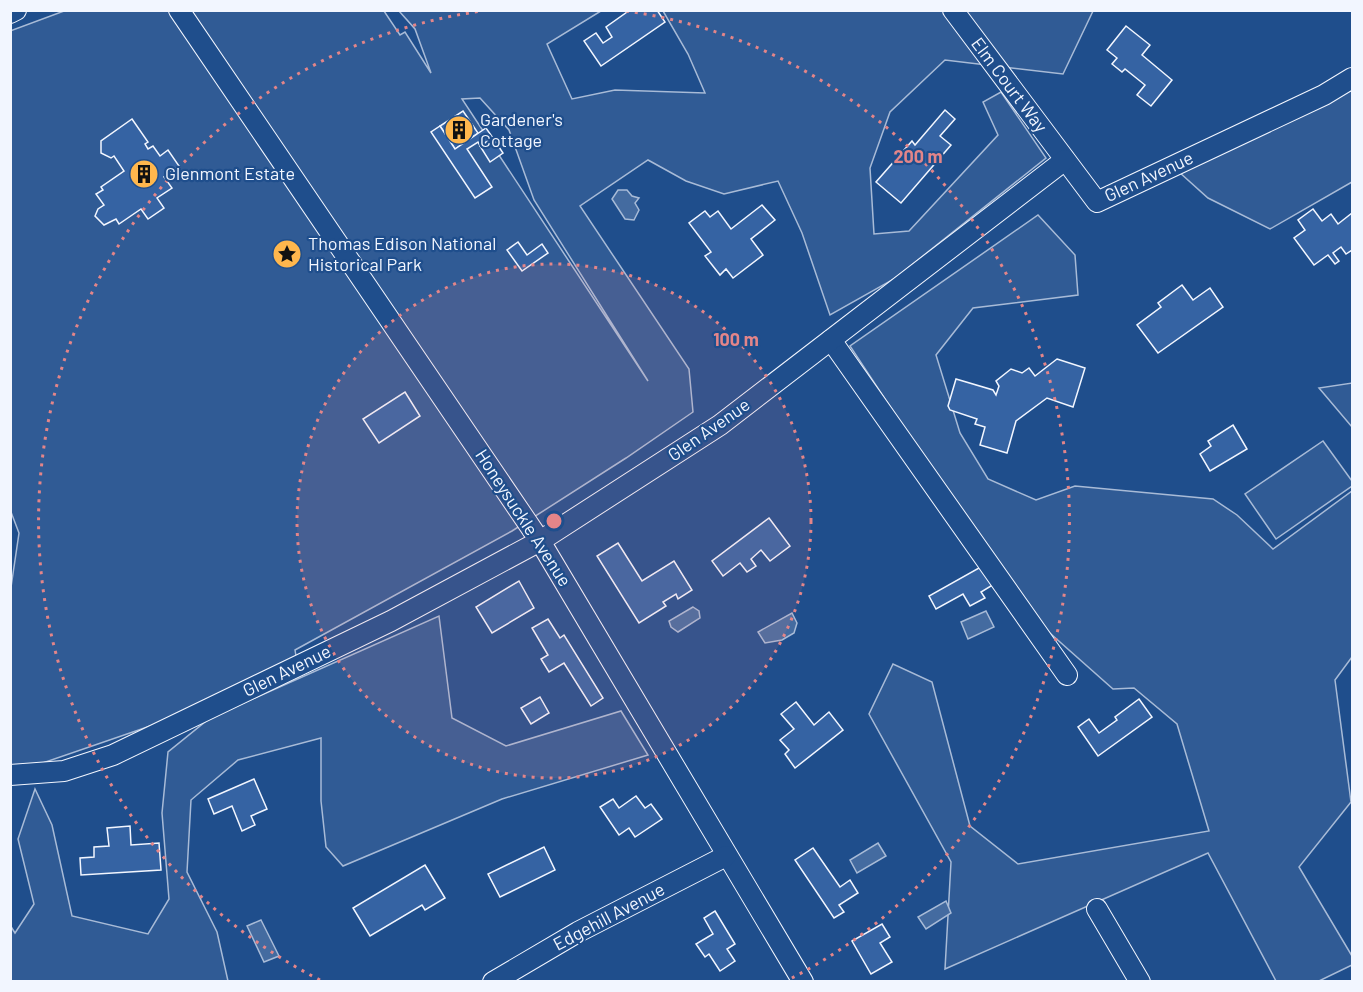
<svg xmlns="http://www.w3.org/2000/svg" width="1363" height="992" font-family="Barlow,sans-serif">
<rect width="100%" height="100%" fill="#1f4e8c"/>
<g fill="#305b95" stroke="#a8bbd7" stroke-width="1.5" fill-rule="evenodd">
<path d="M64,11h320l16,24 5,-3 26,41 -16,-44 -16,-18h202l-54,33 25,55 43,-9 90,3 -17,-39 -25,-43h430l-30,63 -118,-14 -55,52 -20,56 4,66 35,-3 89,-96 -15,-33 18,-10 45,66 -152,121 -64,36 -28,-82 -24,-52 -54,13 -38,-13 -38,-21 -68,46 109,163 4,43 -67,46 -114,73 -217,119 2,12 -138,61 -128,44 -20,-2 -1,-171 9,-61 -8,-21 -1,-481zM480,98l29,32 25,70 114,181 -186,-282z"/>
<polygon points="1352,90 1352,182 1270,229 1208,198 1179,172"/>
<polygon points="1038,215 1075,255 1078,295 973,308 936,355 960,433 988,479 1036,500 1075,486 1213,499 1237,515 1273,549 1352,491 1352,657 1335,680 1351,802 1299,867 1352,956 1352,965 1319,981 1276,981 1208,853 945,969 951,862 869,714 893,664 932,682 970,826 1018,864 1209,831 1177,724 1134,688 1113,689 1025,611 850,346"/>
<polygon points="1352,383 1352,427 1319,388"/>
<polygon points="1323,441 1352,481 1352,486 1276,539 1245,494"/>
<polygon points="439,616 452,718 506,746 621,711 648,755 502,799 343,866 326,847 321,801 321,738 238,760 191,800 187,872 217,932 228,981 11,981 10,925 15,933 34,904 18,839 35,789 52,825 72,916 148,934 169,899 162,813 168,752 210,718"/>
</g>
<g fill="#446ba0" stroke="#a8bbd7" stroke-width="1.5">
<polygon points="618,190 627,190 632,196 639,198 635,203 639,210 634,220 625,219 612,199"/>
<polygon points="693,607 699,611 700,618 678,632 671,627 669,621"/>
<polygon points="986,611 994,627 968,639 961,622"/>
<polygon points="792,613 797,623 794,633 782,640 765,643 758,632"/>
<polygon points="878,843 886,856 857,873 850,860"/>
<polygon points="946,901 951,913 926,929 918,917"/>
<polygon points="261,920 279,956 264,962 247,926"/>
</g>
<g fill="#3563a3" stroke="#f2f6ff" stroke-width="1.5">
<polygon points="630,10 657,10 665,22 601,66 584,41 596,33 603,43 612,37 606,27"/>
<polygon points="1126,26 1150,45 1142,55 1172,80 1151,106 1137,95 1145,85 1125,69 1122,72 1112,64 1117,58 1107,50"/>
<polygon points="945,110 955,119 940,136 951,145 901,203 876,182 912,141 915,145"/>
<polygon points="463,111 478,133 455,149 440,126"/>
<polygon points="132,119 148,142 145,144 148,149 153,146 160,156 168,150 179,166 164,177 172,188 157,198 164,208 148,219 141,209 119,224 116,219 104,225 95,216 98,209 104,205 96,194 103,190 101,187 124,171 114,156 111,158 101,153 101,141"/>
<polygon points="440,126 455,149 486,128 493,138 480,146 478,142 467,149 492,187 475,198 431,132"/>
<polygon points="493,138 503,153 490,162 480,146"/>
<polygon points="762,205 775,220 751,239 763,255 733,278 726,269 720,275 705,256 711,252 689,223 705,211 710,217 718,211 731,229"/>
<polygon points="1313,209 1322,221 1331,214 1338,224 1352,213 1352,250 1346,254 1341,247 1333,253 1339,261 1335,264 1328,255 1314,265 1294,238 1305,230 1298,220"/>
<polygon points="518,242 527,255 542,244 548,253 522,271 507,250"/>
<polygon points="1182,285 1193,300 1210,288 1223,307 1158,353 1137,325 1161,307 1158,303"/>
<polygon points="1057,359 1085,368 1073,407 1047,398 1016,421 1007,453 980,445 985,427 975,424 977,419 950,410 948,406 956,379 993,390 996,395 999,386 996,381 1011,369 1022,373 1029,368 1035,376"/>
<polygon points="405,392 420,416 379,443 363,419"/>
<polygon points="1233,425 1247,449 1210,471 1200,454 1211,446 1208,441"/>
<polygon points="769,518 790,546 770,561 761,550 751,559 756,566 747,572 740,563 723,576 712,561"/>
<polygon points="618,543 642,581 674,561 692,590 678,599 676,594 663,602 666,606 639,623 597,556"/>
<polygon points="986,564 996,583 981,592 985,598 970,606 963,594 936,609 929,596"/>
<polygon points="519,581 534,608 492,633 476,607"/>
<polygon points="548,619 560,638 564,635 603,698 591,706 564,663 549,672 541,659 548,655 532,628"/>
<polygon points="540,697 549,713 531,724 521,708"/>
<polygon points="1139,699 1152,717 1098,756 1078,727 1089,719 1099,733 1117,720 1115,717"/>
<polygon points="796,702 814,725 829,712 843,730 795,768 785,754 789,750 780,740 794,729 781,714"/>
<polygon points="254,779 267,809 251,816 255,825 242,831 232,806 214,814 208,799"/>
<polygon points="636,796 645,808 651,804 662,819 635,837 629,828 619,835 600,807 613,799 619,808"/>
<polygon points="130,826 131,845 159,843 161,870 81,875 80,858 94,857 94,847 109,846 107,828"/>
<polygon points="544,847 555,870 500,897 488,874"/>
<polygon points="813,848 840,887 850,880 858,893 839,905 844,912 834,918 795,860"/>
<polygon points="425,865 445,898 425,910 422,905 370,936 353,908"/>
<polygon points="715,911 735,944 727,949 735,961 720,971 709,954 705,957 696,944 713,934 704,918"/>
<polygon points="882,924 890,937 880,943 892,962 871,974 852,941"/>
</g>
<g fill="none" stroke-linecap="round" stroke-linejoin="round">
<g stroke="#f2f6ff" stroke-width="22">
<g id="minor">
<polyline points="179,10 540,541 803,982"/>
<polyline points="953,10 1097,202 1324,95 1352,78"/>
<polyline points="10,13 16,10"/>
<polyline points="831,340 1067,675"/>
<polyline points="10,775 64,771 113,755 391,621 540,541 720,425 1065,160"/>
<polyline points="1097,909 1140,982"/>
<polyline points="493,982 578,932 726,856"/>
</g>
</g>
<use href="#minor" stroke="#1f4e8c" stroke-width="20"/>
</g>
<circle cx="554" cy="521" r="257" fill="#e38589" fill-opacity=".12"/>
<g fill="none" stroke="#e38589" stroke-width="3" stroke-dasharray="3 6">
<circle cx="554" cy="521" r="257"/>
<path d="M320 980A515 515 0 0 1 482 11M626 11A515 515 0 0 1 788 980"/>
</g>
<defs>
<g id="building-disc" transform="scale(1.5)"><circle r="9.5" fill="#ffb74d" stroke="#1f4e8c"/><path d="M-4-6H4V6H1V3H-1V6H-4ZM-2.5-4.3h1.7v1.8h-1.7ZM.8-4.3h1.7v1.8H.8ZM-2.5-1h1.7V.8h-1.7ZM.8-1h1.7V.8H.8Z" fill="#111"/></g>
<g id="sight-disc" transform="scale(1.5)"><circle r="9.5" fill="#ffb74d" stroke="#1f4e8c"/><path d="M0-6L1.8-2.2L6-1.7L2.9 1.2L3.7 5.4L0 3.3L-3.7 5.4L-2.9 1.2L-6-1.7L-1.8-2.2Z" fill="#111"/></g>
</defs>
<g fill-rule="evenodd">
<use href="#building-disc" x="459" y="130"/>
<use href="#building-disc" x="144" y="174"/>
<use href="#sight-disc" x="287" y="254"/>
</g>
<g text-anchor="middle" stroke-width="4.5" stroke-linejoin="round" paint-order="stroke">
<g font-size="18" fill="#f2f6ff" stroke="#1f4e8c">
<text transform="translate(1009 85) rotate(53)" y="6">Elm Court Way</text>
<text transform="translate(1149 177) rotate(-25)" y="6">Glen Avenue</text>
<text transform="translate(709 430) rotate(-35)" y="6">Glen Avenue</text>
<text transform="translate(523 518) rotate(57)" y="6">Honeysuckle Avenue</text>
<text transform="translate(287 671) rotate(-26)" y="6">Glen Avenue</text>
<text transform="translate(609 917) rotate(-28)" y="6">Edgehill Avenue</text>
</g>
<g font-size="18" fill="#f2f6ff" stroke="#1f4e8c" text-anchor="start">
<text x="480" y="126">Gardener's<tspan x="480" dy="21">Cottage</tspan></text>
<text x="165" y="180">Glenmont Estate</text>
<text x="308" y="250">Thomas Edison National<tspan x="308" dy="21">Historical Park</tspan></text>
</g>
</g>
<circle cx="554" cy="521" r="9" fill="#e38589" stroke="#1f4e8c" stroke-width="3"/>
<g font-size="18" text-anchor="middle" font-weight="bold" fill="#e38589" stroke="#1f4e8c" stroke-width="4.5" stroke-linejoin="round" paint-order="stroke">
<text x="918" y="163">200 m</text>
<text x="736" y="346">100 m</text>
</g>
<rect width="1363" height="992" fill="none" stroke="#f2f6ff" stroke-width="24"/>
</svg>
